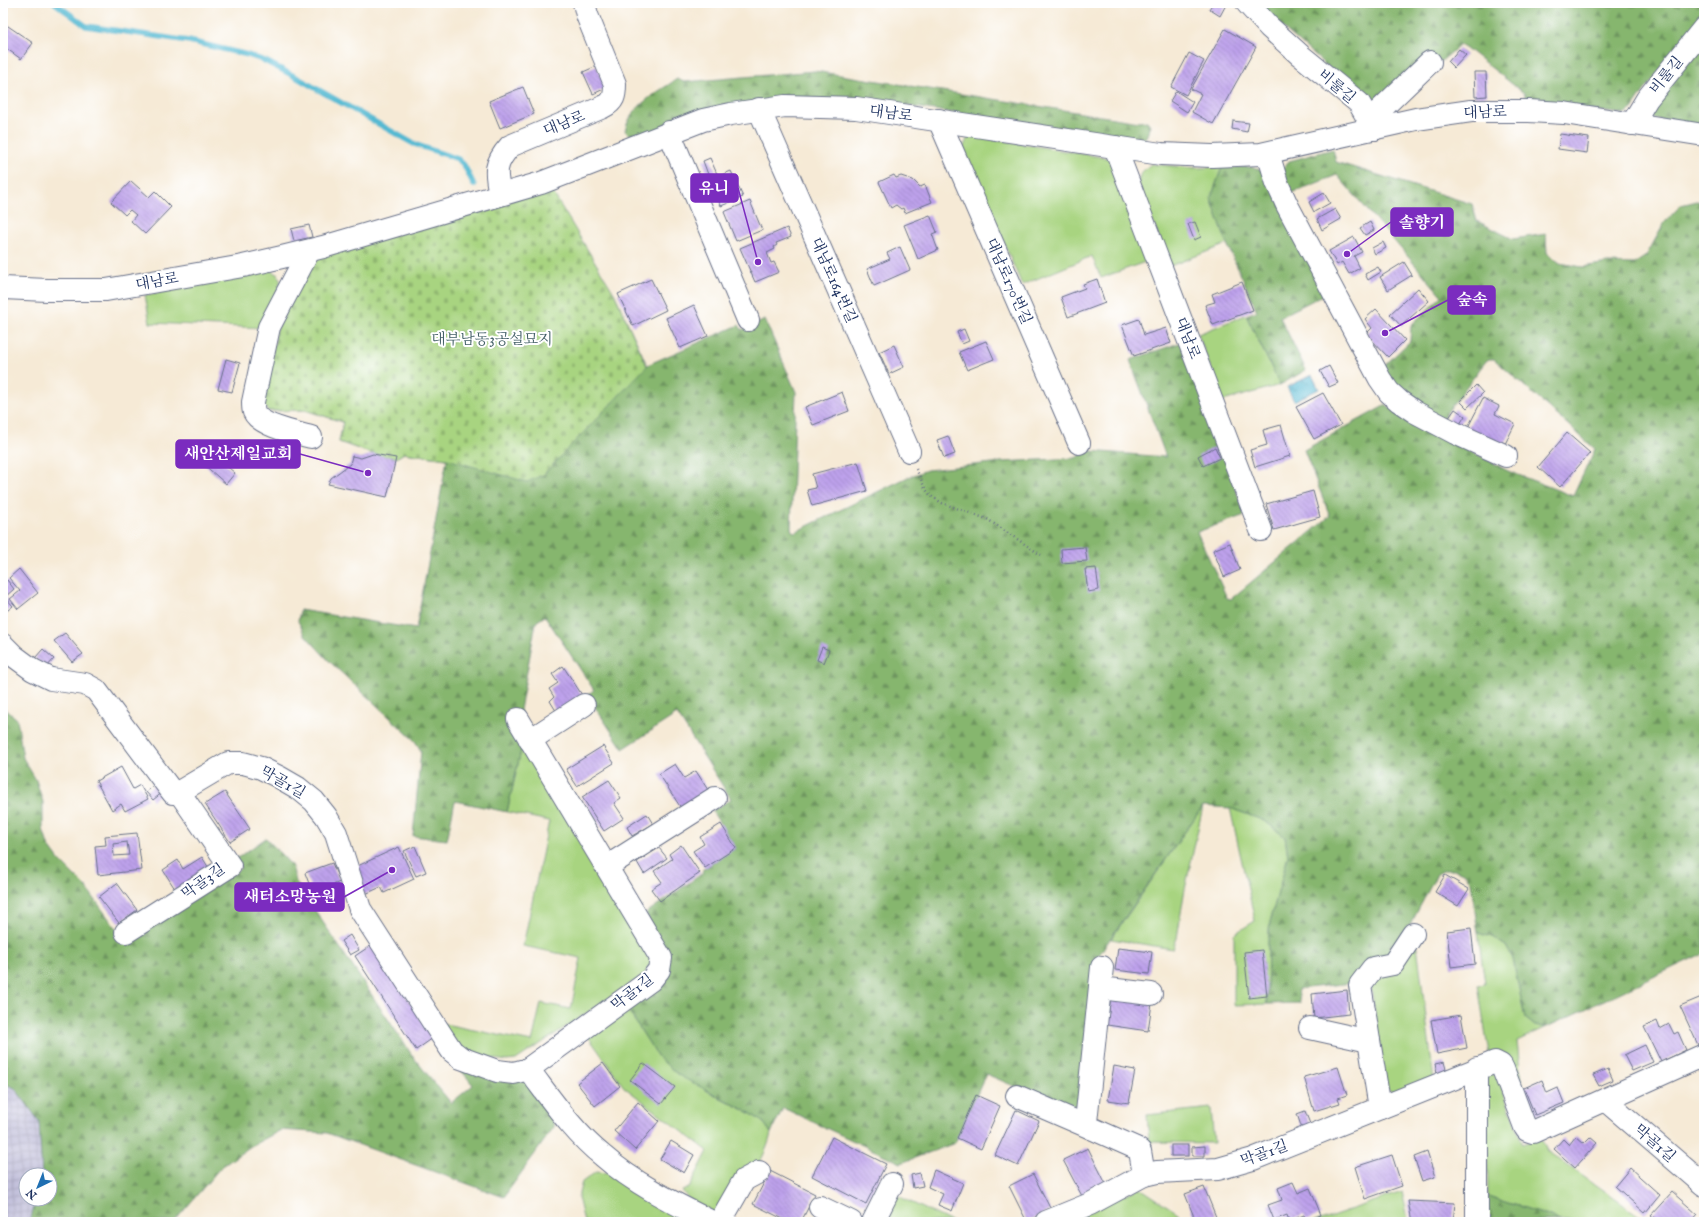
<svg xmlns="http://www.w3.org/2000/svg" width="1707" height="1225" font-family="'IM FELL English','Noto Serif KR',serif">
<defs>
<pattern id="industrial-grid" width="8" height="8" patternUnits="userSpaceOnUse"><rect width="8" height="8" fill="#c3c1db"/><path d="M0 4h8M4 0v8" fill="none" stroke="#a7a6be"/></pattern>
<pattern id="forest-firs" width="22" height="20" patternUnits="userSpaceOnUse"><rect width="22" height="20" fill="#86b66e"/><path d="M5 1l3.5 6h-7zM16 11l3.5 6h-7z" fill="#6d945e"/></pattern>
<pattern id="cemetery-stones" width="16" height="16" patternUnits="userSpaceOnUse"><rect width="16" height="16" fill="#a8d480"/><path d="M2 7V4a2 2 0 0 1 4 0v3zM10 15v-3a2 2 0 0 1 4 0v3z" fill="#90b671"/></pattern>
<pattern id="water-ripples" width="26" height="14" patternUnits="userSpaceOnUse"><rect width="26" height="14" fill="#54b9d2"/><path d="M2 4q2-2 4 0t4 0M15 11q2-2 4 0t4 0" fill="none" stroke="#4597ae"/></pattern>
<pattern id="building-back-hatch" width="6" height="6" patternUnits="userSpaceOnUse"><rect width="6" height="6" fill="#bda1eb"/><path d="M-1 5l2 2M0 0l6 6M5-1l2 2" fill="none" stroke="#9984c2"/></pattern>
</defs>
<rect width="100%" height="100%" fill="#fff"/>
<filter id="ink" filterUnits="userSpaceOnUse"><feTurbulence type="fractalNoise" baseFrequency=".025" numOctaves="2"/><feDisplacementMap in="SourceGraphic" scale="8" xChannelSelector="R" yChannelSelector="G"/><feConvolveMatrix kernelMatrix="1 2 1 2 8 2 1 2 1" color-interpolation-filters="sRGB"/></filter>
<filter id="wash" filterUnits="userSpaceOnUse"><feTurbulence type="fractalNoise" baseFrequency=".012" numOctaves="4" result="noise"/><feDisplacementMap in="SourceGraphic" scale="16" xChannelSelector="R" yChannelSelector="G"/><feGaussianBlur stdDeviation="0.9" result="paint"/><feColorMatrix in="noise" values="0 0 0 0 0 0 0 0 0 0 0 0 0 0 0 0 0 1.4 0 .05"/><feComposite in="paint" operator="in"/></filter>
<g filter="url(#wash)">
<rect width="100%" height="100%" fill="#f6ead6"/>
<polygon fill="url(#industrial-grid)" points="3,1083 15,1088 39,1121 42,1174 26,1175 26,1199 36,1199 30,1222 3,1222"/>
<g fill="#a8d480" stroke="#62826f">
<polygon points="969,135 1113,159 1148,261 1101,278 1092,256 1022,285 963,148"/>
<path d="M1151,164l45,4 26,-1 -11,31 16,46 -57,22 -32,-83c1,-10 6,-13 13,-19z"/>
<polygon points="269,270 277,274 281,282 264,328 150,323 145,295"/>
<polygon points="1246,315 1280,385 1223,401 1198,334"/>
<polygon points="523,742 653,959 644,975 516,1060 506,1061 495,1059 463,1050 440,1023 532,1042 541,1003 571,1009 581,958 523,946 549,821 507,812"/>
<polygon points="1203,806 1184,894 1177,938 1173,949 1111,939"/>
<polygon points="1230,808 1265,821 1285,837 1288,856 1270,922 1268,942 1267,1004 1234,1005 1234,934 1255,921"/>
<polygon points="1478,933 1492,937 1506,946 1513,959 1525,1018 1535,1026 1547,1027 1517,1041 1524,1110 1489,1055 1478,985 1485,984"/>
<polygon points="1417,945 1434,1081 1392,1092 1387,1089 1370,981"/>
<path d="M626,1007l32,50 51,35 41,21 14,10 7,10c-7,33 -31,57 -52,82l-28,-13 -9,-11 7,-3 19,-37 -84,-64 -37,-52z"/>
<path d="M1486,1073c3,1 6,0 9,3 8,9 22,54 28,68l18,-6 6,13 101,71h-88l-6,-4 -66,-22z"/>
<polygon points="1211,1108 1214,1143 1149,1142 1147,1115"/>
<polygon points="596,1172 610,1173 700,1222 584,1222 578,1197 582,1182"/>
<polygon points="1140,1188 1178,1213 1182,1222 1058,1222"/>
<polygon points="1402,1192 1409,1222 1314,1222 1326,1218"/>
<polygon points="896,1195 952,1222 883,1222"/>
</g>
<g fill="url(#forest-firs)" stroke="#507266">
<polygon points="1255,3 1704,3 1704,16 1644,91 1632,109 1624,114 1521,102 1525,99 1525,94 1465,47 1460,45 1438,64 1371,105"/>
<polygon points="1702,45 1704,48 1704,126 1655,119 1651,113 1652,102"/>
<path d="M815,71l324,51 8,-1 3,4c-2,6 -2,11 -7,15l-79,-10 -208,-32 -221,38 -7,-2 -3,-3c5,-25 33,-39 52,-52l7,3z"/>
<polygon points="1333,149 1336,162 1472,204 1477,221 1513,239 1546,234 1547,253 1560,263 1582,267 1608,263 1634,264 1646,256 1665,222 1681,205 1697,201 1704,203 1704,953 1547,1027 1535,1026 1525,1018 1513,959 1506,946 1492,937 1478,933 1471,882 1465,874 1456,870 1445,870 1437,874 1414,918 1388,958 1352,983 1298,989 1300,1003 1267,1004 1268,942 1270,922 1288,856 1285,837 1265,821 1230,808 1203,806 1094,962 1080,1099 1076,1105 1065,1108 986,1074 955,1143 901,1163 783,1108 771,1133 764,1123 750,1113 678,1075 658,1057 626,1007 669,973 646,913 703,873 702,870 736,848 712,811 731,799 677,714 623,749 587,695 594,690 545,616 536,622 520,710 523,742 507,812 455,801 447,840 413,836 421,751 415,741 330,662 305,635 298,621 300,610 416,629 447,459 404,453 396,458 373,454 339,442 343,422 305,410 268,411 614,293 647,365 739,325 742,330 765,320 796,392 791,528 792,531 795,532 908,477 927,470 1001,462 1075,458 1090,451 1166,457 1130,360 1182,342 1245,515 1197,532 1227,598 1231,599 1330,516 1304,450 1386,405 1508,471 1573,496 1595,449 1494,359 1489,359 1486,361 1442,419 1416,407 1381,369 1410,341 1411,325 1442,296 1337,175 1291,193 1283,168 1289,161"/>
<polygon points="1222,167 1254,167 1265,173 1325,294 1280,317 1306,370 1280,385 1246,315 1257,311 1227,244 1211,198"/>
<polygon points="3,707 17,719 23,758 36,780 43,802 43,829 48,845 59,860 86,887 125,941 241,868 236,859 266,838 292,866 296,882 414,1058 451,1103 473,1085 446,1052 524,1077 553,1120 554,1127 504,1197 327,1133 281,1130 251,1146 220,1168 174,1222 30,1222 36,1199 50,1199 50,1175 42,1175 39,1121 15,1088 3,1083"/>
<polygon points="1488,1196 1554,1218 1560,1222 1486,1222"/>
</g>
<polygon fill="url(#cemetery-stones)" stroke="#62826f" points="550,188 614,293 647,366 543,475 527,482 447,459 404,453 396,458 373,454 339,442 343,422 305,410 268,411 263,404 277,329 311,259"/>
<polygon fill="url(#water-ripples)" stroke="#387498" points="1312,375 1319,389 1294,401 1287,387"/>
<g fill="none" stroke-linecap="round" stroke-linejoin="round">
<polyline stroke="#54b9d2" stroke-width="5.5" points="55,3 86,26 189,41 248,55 265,61 296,77 414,144 458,159 464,165 474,185"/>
</g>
<g id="blocks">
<g fill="url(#building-back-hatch)" fill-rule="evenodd">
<polygon points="1213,3 1227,3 1220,16 1209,9"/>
<polygon points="5,24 33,43 21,59 3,46 3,27"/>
<polygon points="1225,29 1256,47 1213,124 1192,112 1201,94 1191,89"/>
<polygon points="1459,49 1466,55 1454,68 1448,62"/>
<polygon points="1189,53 1204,61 1186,95 1171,87"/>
<polygon points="597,66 606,88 593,94 583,72"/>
<polygon points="1474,72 1486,72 1487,96 1475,97"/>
<polygon points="523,87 534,114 500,128 489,101"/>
<polygon points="1176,91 1193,102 1187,112 1170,101"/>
<polygon points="1233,121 1249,123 1247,132 1232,129"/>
<polygon points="1560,134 1589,138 1587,153 1558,149"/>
<polygon points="710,158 717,174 709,177 703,161"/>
<polygon points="731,171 743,197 721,206 710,180"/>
<polygon points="894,175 896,178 901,176 913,180 920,187 925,185 932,202 905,213 903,208 901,209 896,205 891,208 879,182"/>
<polygon points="131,181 149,197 155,191 171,207 145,234 131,221 136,215 130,210 125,215 111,202"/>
<polygon points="1324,193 1330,203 1314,212 1309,202"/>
<polygon points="750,201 762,230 736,241 724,212"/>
<polygon points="1335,209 1341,219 1322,230 1317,219"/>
<polygon points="930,215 937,232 932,234 938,250 918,259 904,225"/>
<polygon points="1195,222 1201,237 1194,240 1188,224"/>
<polygon points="1370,222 1374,230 1365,235 1360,228"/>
<polygon points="309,225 312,237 294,241 291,229"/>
<polygon points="787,228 791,237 776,243 777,245 774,247 775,249 767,253 771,263 774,262 779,272 755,282 740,248"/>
<polygon points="1354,237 1362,252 1354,256 1360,268 1349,274 1342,262 1337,265 1329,251"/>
<polygon points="1383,242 1386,248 1375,254 1372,248"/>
<polygon points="900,247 910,270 874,286 867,269 890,259 887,253"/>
<polygon points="1404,262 1412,275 1388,290 1380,277"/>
<polygon points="1378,267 1381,272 1368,280 1365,274"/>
<polygon points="651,279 666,310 633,326 618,294"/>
<polygon points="1097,279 1105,303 1068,317 1061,297 1085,288 1083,284"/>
<polygon points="1242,282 1253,310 1213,325 1205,305 1215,302 1212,294"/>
<polygon points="1418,288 1429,301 1401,326 1390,314"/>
<polygon points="694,305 708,336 680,348 666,318"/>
<polygon points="1376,309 1405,340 1388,357 1366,334 1372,328 1365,319"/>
<polygon points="1139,319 1144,335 1166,328 1171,343 1134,356 1122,325"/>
<polygon points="964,329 969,341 962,344 957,332"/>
<polygon points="986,341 994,359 967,370 959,352"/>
<polygon points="894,345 904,367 889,374 879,352"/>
<polygon points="226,359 240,363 232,392 218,389"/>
<polygon points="1329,366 1338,383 1329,387 1320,371"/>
<polygon points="1476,385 1483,393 1467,408 1460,401"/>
<polygon points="842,392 849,411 813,425 805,407"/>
<polygon points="1323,393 1341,425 1314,439 1296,407"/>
<polygon points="1483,398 1499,406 1495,414 1515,424 1503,448 1467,429"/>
<polygon points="1455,409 1465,416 1458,427 1448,419"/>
<polygon points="1281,425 1290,456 1255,467 1250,450 1267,445 1263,430"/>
<polygon points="1567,433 1590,453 1560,487 1538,467"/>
<polygon points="948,436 955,454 944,458 937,440"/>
<polygon points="1215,447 1220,458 1203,466 1198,456"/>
<polygon points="210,452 235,473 226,484 201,462"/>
<polygon points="373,454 396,458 387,497 328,484 331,478 350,464 352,456 361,458"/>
<polygon points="858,462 867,491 812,506 807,490 816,488 812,474"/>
<polygon points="1313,491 1320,517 1274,530 1266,504"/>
<polygon points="1230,543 1240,570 1224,577 1213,550"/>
<polygon points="1085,547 1087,561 1062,563 1061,549"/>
<polygon points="1096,568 1099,590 1088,592 1085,569"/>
<polygon points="19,569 38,593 18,609 10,599 20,591 9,578"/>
<polygon points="7,580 14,589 5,597 13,606 3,614 3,584"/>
<polygon points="65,633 83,654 72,662 54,641"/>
<polygon points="822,647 829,650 824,663 817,660"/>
<polygon points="43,649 54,659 46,668 35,658"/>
<polygon points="563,666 584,698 558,714 550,701 554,697 549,689 558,683 552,674"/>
<polygon points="603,746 614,763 577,786 566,769"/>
<polygon points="675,764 684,778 696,771 708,790 681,808 659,774"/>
<polygon points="121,767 133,789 140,785 148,799 125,811 121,804 112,810 96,781"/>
<polygon points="609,780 621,798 614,803 624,818 604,831 582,797"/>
<polygon points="156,783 163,792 153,800 146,792"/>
<polygon points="225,792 250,829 230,842 205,804"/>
<polygon points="647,814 653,824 632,836 627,827"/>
<polygon points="721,824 736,848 705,868 693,851 704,844 700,837"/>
<path d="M137,833l5,37 -44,5 -3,-29 11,-1 -1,-9zM127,842l2,13 -15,1 -1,-12z"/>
<polygon points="681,845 700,873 660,901 651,889 662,882 654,871 672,859 669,854"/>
<polygon points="415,846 426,872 416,876 404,851"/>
<polygon points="399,847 414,879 384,893 381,887 363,895 351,869"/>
<polygon points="659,848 667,858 644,874 637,862"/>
<polygon points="202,857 210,870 177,892 163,870 178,860 183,869"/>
<polygon points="332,863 340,882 328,887 331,893 315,899 305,873"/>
<polygon points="1445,875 1469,889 1458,906 1435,892"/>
<polygon points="117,883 137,910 119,923 99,897"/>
<polygon points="1471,928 1475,964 1451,967 1447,931"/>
<polygon points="350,935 359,950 350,955 341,941"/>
<polygon points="373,944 433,1038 416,1050 355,956"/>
<polygon points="1118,948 1152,952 1149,974 1115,970"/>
<polygon points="1262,950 1267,996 1249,998 1244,952"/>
<polygon points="1347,990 1349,1014 1314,1018 1312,994"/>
<polygon points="1704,996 1704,1042 1698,1045 1680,1006"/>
<polygon points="1111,997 1152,1003 1148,1031 1107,1025"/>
<polygon points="1461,1015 1467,1048 1437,1054 1431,1020"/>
<polygon points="1657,1021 1660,1029 1669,1024 1674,1034 1678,1032 1686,1050 1661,1062 1644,1027"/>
<polygon points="1645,1045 1653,1062 1632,1071 1624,1055"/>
<polygon points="1444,1062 1448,1076 1438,1078 1435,1064"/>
<polygon points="603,1063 620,1086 595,1106 577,1083"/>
<polygon points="643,1063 675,1087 661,1104 630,1080"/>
<polygon points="1114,1066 1135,1070 1129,1103 1108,1100"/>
<polygon points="1338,1067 1347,1095 1338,1098 1340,1103 1314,1111 1304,1077"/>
<polygon points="1608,1069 1613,1080 1599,1086 1593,1075"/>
<polygon points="1542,1080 1547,1093 1558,1088 1564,1103 1535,1115 1524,1088"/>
<polygon points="976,1095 1000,1106 981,1149 957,1138"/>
<polygon points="638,1102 659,1121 635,1150 614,1131"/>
<polygon points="1016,1110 1039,1121 1018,1166 995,1155"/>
<polygon points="1305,1111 1312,1129 1303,1132 1297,1114"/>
<polygon points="1576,1136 1584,1143 1590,1137 1597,1143 1575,1168 1554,1149 1563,1139 1569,1145"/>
<polygon points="832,1137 886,1164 866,1204 812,1176"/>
<polygon points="671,1141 694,1155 684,1173 660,1159"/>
<rect x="1171" y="1145" width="17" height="11"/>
<polygon points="1205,1146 1205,1156 1192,1156 1192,1147"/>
<polygon points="1088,1148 1106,1184 1082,1196 1063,1160"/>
<polygon points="1427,1152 1435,1177 1422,1181 1414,1157"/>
<polygon points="1392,1155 1402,1186 1365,1199 1355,1167"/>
<polygon points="1630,1168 1660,1195 1645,1213 1615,1186"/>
<polygon points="934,1170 963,1183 952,1211 938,1205 943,1194 928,1187"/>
<polygon points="770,1171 815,1194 801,1222 789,1222 753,1204"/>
<polygon points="920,1173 923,1186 913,1188 911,1175"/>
<polygon points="1033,1174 1051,1210 1027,1222 1009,1186"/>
<polygon points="1293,1182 1298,1193 1310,1188 1321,1215 1306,1221 1304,1215 1289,1221 1287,1215 1274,1220 1268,1205 1282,1200 1278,1188"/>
<polygon points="1204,1187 1218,1222 1196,1222 1185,1194"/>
<polygon points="1672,1192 1697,1214 1690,1222 1659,1222 1651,1215"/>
<polygon points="1408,1201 1455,1203 1453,1222 1412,1222"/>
</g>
</g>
</g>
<g filter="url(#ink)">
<use href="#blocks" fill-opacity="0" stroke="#687088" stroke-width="1"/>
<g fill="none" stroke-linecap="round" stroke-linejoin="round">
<g stroke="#687088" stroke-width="24">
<g id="minor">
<polyline points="1247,3 1269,27 1300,55 1359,103 1374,129"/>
<polyline points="759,109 909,451"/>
<polyline points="939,120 1079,443"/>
<polyline points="1632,124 1647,99 1704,28"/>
<polyline points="1374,129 1379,111 1430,62"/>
<polyline points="669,132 748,320"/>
<polyline points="1115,147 1261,530"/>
<polyline points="1268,153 1277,183 1287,205 1380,379 1389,392 1399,401 1415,412 1455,433 1506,456"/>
<path d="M500,194c-5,-22 -6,-30 10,-48l93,-39c11,-5 12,-11 12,-23l-28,-69 -3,-12"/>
<path d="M309,251l-40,76 -16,75c0,3 0,7 1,10 6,14 43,21 57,25"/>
<polyline points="3,288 47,290 106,290 243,266 282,257 323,247 541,183 703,120 731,114 785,106 856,108 1161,154 1212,156 1261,154 1416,119 1471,111 1529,111 1564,113 1704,135"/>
<polyline points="3,645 14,656 33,670 51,679 85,684 96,690 173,793 179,792 228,763 243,763 261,768 279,777 298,788 314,801 326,816 336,833 360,909 444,1039 452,1051 461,1058 497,1071 514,1073 528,1069 651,980 659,970 661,958 518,719"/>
<polyline points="530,740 584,705"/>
<polyline points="608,866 715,798"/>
<polyline points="126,932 230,866 179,792"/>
<polyline points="1102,967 1086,1122 1091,1128 1136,1148 1140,1151 1144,1175"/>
<polyline points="1100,988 1151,994"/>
<polyline points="1310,1028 1369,1041"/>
<path d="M528,1069c23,30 45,63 75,87 32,28 71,47 109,66"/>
<polyline points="1017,1096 1091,1128"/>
<polyline points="1605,1100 1704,1185"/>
<polyline points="1380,1108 1360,985 1373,968 1393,964 1413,934"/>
<polyline points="820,1207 851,1222"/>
<polyline points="720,1222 744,1180 759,1172"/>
<polyline points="873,1222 892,1184"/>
<polyline points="1046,1222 1090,1204 1144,1175 1157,1172 1218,1169 1253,1159 1495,1062 1501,1065 1503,1069 1525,1127 1527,1130 1533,1132 1704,1055"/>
<polyline points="1477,1222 1477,1068"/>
</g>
</g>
<polyline stroke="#687088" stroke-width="2.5" stroke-dasharray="1 3" stroke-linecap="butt" points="916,469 925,488 931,496 942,503 987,519 1041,555"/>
<use href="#minor" stroke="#fff" stroke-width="22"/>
</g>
</g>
<g text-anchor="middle" stroke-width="4" stroke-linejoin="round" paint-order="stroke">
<g font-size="15" fill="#1b2f5e" stroke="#fff">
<text transform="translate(1666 75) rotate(-51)" y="5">비룰길</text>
<text transform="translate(1337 86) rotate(40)" y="5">비룰길</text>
<text transform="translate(1485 112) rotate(-2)" y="5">대남로</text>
<text transform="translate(891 113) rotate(8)" y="5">대남로</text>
<text transform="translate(564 123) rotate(-22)" y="5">대남로</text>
<text transform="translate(834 280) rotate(66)" y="5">대남로164번길</text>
<text transform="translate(157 281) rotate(-10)" y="5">대남로</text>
<text transform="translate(1009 281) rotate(66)" y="5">대남로170번길</text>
<text transform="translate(1188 338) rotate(69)" y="5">대남로</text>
<text transform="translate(283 782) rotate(30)" y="5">막골1길</text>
<text transform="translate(203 881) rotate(-36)" y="5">막골3길</text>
<text transform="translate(632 992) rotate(-38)" y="5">막골1길</text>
<text transform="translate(1655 1143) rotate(41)" y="5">막골1길</text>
<text transform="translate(1264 1153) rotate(-20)" y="5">막골1길</text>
</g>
<g font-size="15" fill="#456168" stroke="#fff">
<text x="492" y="344">대부남동3공설묘지</text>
</g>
</g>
<path fill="none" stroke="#7b2cbf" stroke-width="1.5" d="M758 262L738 188M1347 254L1391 222M1385 333L1448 300M368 473L300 454M392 870L344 897"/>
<g fill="#7b2cbf" stroke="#fff" stroke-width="1.5">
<circle cx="758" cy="262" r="4"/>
<circle cx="1347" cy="254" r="4"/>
<circle cx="1385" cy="333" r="4"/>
<circle cx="368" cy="473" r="4"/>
<circle cx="392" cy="870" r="4"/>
</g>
<g fill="#7b2cbf" stroke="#7b2cbf" stroke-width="1.5">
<rect x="691" y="174" width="47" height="28" rx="4"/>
<rect x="1391" y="208" width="62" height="28" rx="4"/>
<rect x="1448" y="286" width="47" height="28" rx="4"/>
<rect x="176" y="440" width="124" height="28" rx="4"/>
<rect x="235" y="883" width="109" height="28" rx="4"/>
</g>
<g font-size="16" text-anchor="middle" font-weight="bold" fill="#fff">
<text x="714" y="194">유니</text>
<text x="1422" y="228">솔향기</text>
<text x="1472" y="305">숲속</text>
<text x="238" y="459">새안산제일교회</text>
<text x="290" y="902">새터소망농원</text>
</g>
<rect width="1707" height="1225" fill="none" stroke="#fff" stroke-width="16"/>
<g transform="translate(38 1187) rotate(223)"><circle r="19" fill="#ffffff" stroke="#a4acbf"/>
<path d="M0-3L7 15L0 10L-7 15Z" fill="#1f6fb2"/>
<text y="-6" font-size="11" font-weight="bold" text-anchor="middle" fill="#1b2f5e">N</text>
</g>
</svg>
